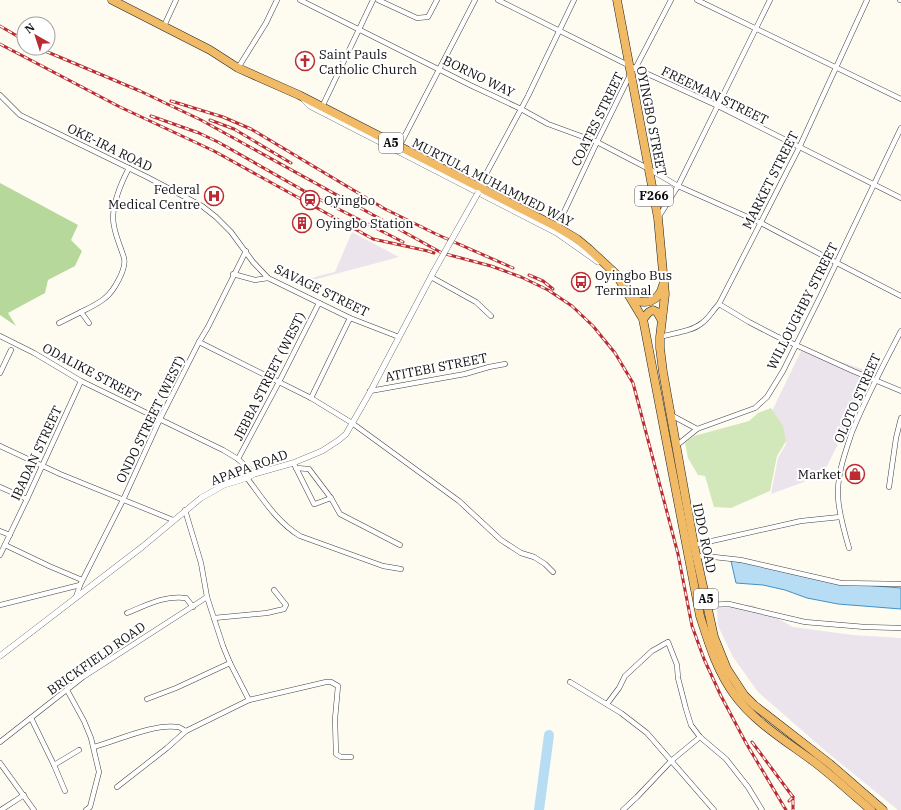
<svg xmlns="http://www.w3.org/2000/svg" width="901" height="810" font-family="'IBM Plex Serif',serif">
<rect width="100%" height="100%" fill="#fefcf1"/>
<g fill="#ece4ed">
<polygon points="352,232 399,257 291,286 318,276 335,272"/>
<polygon points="802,349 868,371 840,440 824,472 804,482 771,494 778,458 786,444 783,429 772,411"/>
<polygon points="753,605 793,627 853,635 901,638 901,810 898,810 828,753 758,692 733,657 718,626 717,608"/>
</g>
<polygon fill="#d2e8bb" points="771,408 783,426 786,441 777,456 770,491 731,508 714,507 705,476 698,475 688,458 685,443 694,436 749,421 758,413"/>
<polygon fill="#b6d89b" points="0,183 78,225 71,240 82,251 75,266 48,280 45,293 8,313 16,326 0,315"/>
<polygon fill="#b7ddf4" stroke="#4191c8" points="731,561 770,565 829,579 864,585 901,588 901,609 838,604 807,598 785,590 763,585 736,583"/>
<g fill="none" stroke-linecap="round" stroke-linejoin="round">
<polyline stroke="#b7ddf4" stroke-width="10" points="539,810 549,735"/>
<g stroke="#424242" stroke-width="5.5">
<g id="minor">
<polyline points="300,0 470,85 521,109 548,124 597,142 649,169 678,186 761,223 837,263 901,296"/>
<polyline points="378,0 417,18 428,17 437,0"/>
<polyline points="498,0 628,65 718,106 901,198"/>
<polyline points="697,0 901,99"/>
<polyline points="900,0 901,0"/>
<polyline points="164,26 176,0"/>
<polyline points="238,68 266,23 277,0"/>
<polyline points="635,69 671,0"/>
<polyline points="0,95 20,115 147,177 202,206 216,217 231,232 253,262 268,278 350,318 399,337"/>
<polyline points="322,107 373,0"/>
<polyline points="399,147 475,0"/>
<polyline points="479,187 528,96 574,0"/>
<polyline points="658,218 678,186 770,0"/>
<polyline points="557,227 597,142 630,75"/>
<polyline points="233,274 255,280 268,278"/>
<polyline points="431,277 476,302 491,316"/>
<polyline points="719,304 749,322 776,336 853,371 901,391"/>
<polyline points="59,323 81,312"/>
<path d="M89,323l-8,-11c8,-4 17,-8 24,-14 8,-6 22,-29 19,-40 -4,-14 -11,-26 -11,-41 1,-17 8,-34 16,-49"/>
<polyline points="0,336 34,353 81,381 223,450 238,459 254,474"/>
<path d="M660,337c13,-4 31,-5 42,-14 7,-5 11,-13 17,-19l80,-156 68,-148"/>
<polyline points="199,342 311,398 352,423 459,501 501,540 521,553 534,557 545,564 553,572"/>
<polyline points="0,373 11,350"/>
<polyline points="370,391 465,374 489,367 505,364"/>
<polyline points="311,398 350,318"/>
<polyline points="671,415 697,429"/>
<polyline points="0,446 60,474 173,520"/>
<polyline points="676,446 697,429 755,408 767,397 783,371 821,295 901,128"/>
<polyline points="238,459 279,382 319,303"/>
<polyline points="295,466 314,504 315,504 331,498"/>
<polyline points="296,468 309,469 331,498 340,514 400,545"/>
<path d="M247,478c16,21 30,44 53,58l83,30 18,3"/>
<polyline points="0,487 27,499"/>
<polyline points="889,487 896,438 901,418"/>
<polyline points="185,510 201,563 207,597 223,646 230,663 249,700"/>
<polyline points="0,531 10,535"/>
<polyline points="5,545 49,566 82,580"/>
<polyline points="694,545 801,521 840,517"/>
<path d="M849,548c-5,-17 -10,-34 -11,-51 -1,-23 7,-44 14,-65 14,-35 32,-68 49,-101"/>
<polyline points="0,555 27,499 81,381"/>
<polyline points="696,556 714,557 741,560 841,583 901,584"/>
<polyline points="76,597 80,585 123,500 160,419 199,342 208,327 246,251"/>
<polyline points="0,605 80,585"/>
<polyline points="707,605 729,604 805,622 865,627 901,628"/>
<path d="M127,613c20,-8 38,-18 59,-15l7,9"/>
<polyline points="214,618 267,613 284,609 286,605 274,590"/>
<polyline points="570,682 621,713 647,733 714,810"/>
<polyline points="67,690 84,721 91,738 99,772 90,807 86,810"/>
<polyline points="147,699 176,688 230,663"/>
<polyline points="607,704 619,688 625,676 652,651 668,642 677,665 678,678 686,709 691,725 700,737 726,759 748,787 762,810"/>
<polyline points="31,718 54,765 65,791"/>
<polyline points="0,742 83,677 207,597"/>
<path d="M94,747c22,-6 61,-24 84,-20 2,0 5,3 8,4"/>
<polyline points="0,763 34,810"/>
<polyline points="54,765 79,750"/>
<polyline points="117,787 167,748 186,731 249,700 326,682 331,682 338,686 335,719 336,754 341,757 351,757"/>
<polyline points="1,810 24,795"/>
<polyline points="623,810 637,797 671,761 700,737"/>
</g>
</g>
<g stroke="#424242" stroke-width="6">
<g id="tertiary">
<polyline points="304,100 310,106 557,233 598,262"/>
<polyline points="0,656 142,547 201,498 224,485 247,478 254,474 293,463 322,451 339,440 346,434 369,394 434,271"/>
</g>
</g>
<g stroke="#202020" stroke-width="9">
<g id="trunk">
<path d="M112,0l98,50 28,18 61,27 258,132 20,12 12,10 27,25 27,45 57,297c9,28 17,55 34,78 20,28 52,47 79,67 20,15 39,33 58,49"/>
<polyline points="617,0 658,218 665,294 660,337 660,348 663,372 694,545 714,637 727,669 744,695 754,705 830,764 883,810"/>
<path d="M631,298c14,8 28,4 32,-13"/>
<polyline points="643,319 649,312 653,310 657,312 661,319"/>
</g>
</g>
<use href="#minor" stroke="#fff" stroke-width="4.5"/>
<use href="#tertiary" stroke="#fff" stroke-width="5.5"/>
<use href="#trunk" stroke="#f0ba66" stroke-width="8"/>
<g stroke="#ba2c31" stroke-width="3">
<g id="rail">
<polyline points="0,26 24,40"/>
<polyline points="0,44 120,107 214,151 373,239 428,251 434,253"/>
<polyline points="38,48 140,91 201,120 442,253 491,266 521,277 548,290 572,306 593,326 615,353 633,383 678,554 692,626 704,659 721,696 746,743 786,810"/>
<polyline points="171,101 223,117 251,129 385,209 436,234 513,268"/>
<polyline points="151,116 199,133 218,142 313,196 403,242"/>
<polyline points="210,120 234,129 291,163"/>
<polyline points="529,275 543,281 553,289"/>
<polyline points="752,742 793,797"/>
<polyline points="789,801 793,797 793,810"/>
</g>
</g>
<use href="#rail" stroke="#fff" stroke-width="1.5" stroke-dasharray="4.5" stroke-linecap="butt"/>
<g stroke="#424242" stroke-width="6" stroke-linecap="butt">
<polyline id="tertiary-bridge" points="434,271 478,193"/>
</g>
<use href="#tertiary-bridge" stroke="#fff" stroke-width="5.5"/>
</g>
<defs>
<g id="church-ring" transform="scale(1)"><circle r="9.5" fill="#fff" stroke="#ba2c31" stroke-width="1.5"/><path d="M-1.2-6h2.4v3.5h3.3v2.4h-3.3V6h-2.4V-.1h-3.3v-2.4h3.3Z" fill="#ba2c31"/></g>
<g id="hospital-ring" transform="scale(1)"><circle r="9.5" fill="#fff" stroke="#ba2c31" stroke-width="1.5"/><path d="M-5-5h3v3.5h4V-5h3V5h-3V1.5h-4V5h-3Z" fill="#ba2c31"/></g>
<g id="station-ring" transform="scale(1)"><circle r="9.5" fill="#fff" stroke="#ba2c31" stroke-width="1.5"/><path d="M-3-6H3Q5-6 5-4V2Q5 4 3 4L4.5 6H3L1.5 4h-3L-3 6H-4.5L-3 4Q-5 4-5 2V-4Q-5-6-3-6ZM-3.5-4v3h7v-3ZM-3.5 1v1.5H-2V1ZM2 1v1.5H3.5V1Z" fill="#ba2c31"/></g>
<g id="building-ring" transform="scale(1)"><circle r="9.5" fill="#fff" stroke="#ba2c31" stroke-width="1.5"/><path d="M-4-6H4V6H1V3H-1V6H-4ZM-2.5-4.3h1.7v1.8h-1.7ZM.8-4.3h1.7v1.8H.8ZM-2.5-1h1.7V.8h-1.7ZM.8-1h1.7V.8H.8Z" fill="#ba2c31"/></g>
<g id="bus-ring" transform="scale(1)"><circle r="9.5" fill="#fff" stroke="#ba2c31" stroke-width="1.5"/><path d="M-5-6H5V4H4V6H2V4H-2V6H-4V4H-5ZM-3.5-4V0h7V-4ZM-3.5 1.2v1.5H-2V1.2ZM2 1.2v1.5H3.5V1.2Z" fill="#ba2c31"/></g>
<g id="shop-ring" transform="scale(1)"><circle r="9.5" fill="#fff" stroke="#ba2c31" stroke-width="1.5"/><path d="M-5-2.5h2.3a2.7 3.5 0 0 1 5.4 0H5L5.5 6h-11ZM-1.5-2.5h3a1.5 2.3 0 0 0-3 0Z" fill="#ba2c31"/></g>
</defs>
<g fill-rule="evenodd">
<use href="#church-ring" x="305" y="61"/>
<use href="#hospital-ring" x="214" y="196"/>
<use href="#station-ring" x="310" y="200"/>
<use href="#building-ring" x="302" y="223"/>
<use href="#bus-ring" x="581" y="282"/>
<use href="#shop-ring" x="855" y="474"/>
</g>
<g text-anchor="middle" stroke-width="4" stroke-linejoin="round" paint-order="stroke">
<g fill="#fff" stroke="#575757" stroke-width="1">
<rect x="379" y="133" width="24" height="20" rx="3"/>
<rect x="635" y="186" width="38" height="20" rx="3"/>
<rect x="694" y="589" width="24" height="20" rx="3"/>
</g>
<g font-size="12" font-weight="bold" fill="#0f0f0f">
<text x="391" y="147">A5</text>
<text x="654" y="200">F266</text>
<text x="706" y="603">A5</text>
</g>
<g font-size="13" fill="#0f0f0f" stroke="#fff" text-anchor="start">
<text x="319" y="59">Saint Pauls<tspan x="319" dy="15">Catholic Church</tspan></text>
<text x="200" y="194" text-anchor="end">Federal<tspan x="200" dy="15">Medical Centre</tspan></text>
<text x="324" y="205">Oyingbo</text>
<text x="316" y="228">Oyingbo Station</text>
<text x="595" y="280">Oyingbo Bus<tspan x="595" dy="15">Terminal</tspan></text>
<text x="841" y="479" text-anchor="end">Market</text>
</g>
<g font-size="13" fill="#0f0f0f" stroke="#fff">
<text transform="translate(479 76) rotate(26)" y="5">BORNO WAY</text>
<text transform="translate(715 95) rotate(26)" y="5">FREEMAN STREET</text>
<text transform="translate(597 119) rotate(-64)" y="5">COATES STREET</text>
<text transform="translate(652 121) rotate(79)" y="5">OYINGBO STREET</text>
<text transform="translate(110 147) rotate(26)" y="5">OKE-IRA ROAD</text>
<text transform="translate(770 180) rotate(-63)" y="5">MARKET STREET</text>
<text transform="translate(493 182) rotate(27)" y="5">MURTULA MUHAMMED WAY</text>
<text transform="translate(322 290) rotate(26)" y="5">SAVAGE STREET</text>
<text transform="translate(802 306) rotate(-63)" y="5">WILLOUGHBY STREET</text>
<text transform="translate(436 367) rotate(-11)" y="5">ATITEBI STREET</text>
<text transform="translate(92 372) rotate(28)" y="5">ODALIKE STREET</text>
<text transform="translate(269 376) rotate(-63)" y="5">JEBBA STREET (WEST)</text>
<text transform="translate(857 398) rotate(-66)" y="5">OLOTO STREET</text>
<text transform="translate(150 419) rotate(-64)" y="5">ONDO STREET (WEST)</text>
<text transform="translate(36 453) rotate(-65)" y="5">IBADAN STREET</text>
<text transform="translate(249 467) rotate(-20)" y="5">APAPA ROAD</text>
<text transform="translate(705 538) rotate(78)" y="5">IDDO ROAD</text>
<text transform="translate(96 658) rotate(-35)" y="5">BRICKFIELD ROAD</text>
</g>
</g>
<g transform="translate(36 36) rotate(321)"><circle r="19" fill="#ffffff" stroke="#9f9f9f"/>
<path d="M0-3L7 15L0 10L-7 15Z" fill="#ba2c31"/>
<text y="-6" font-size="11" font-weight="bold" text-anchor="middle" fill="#0f0f0f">N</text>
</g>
</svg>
